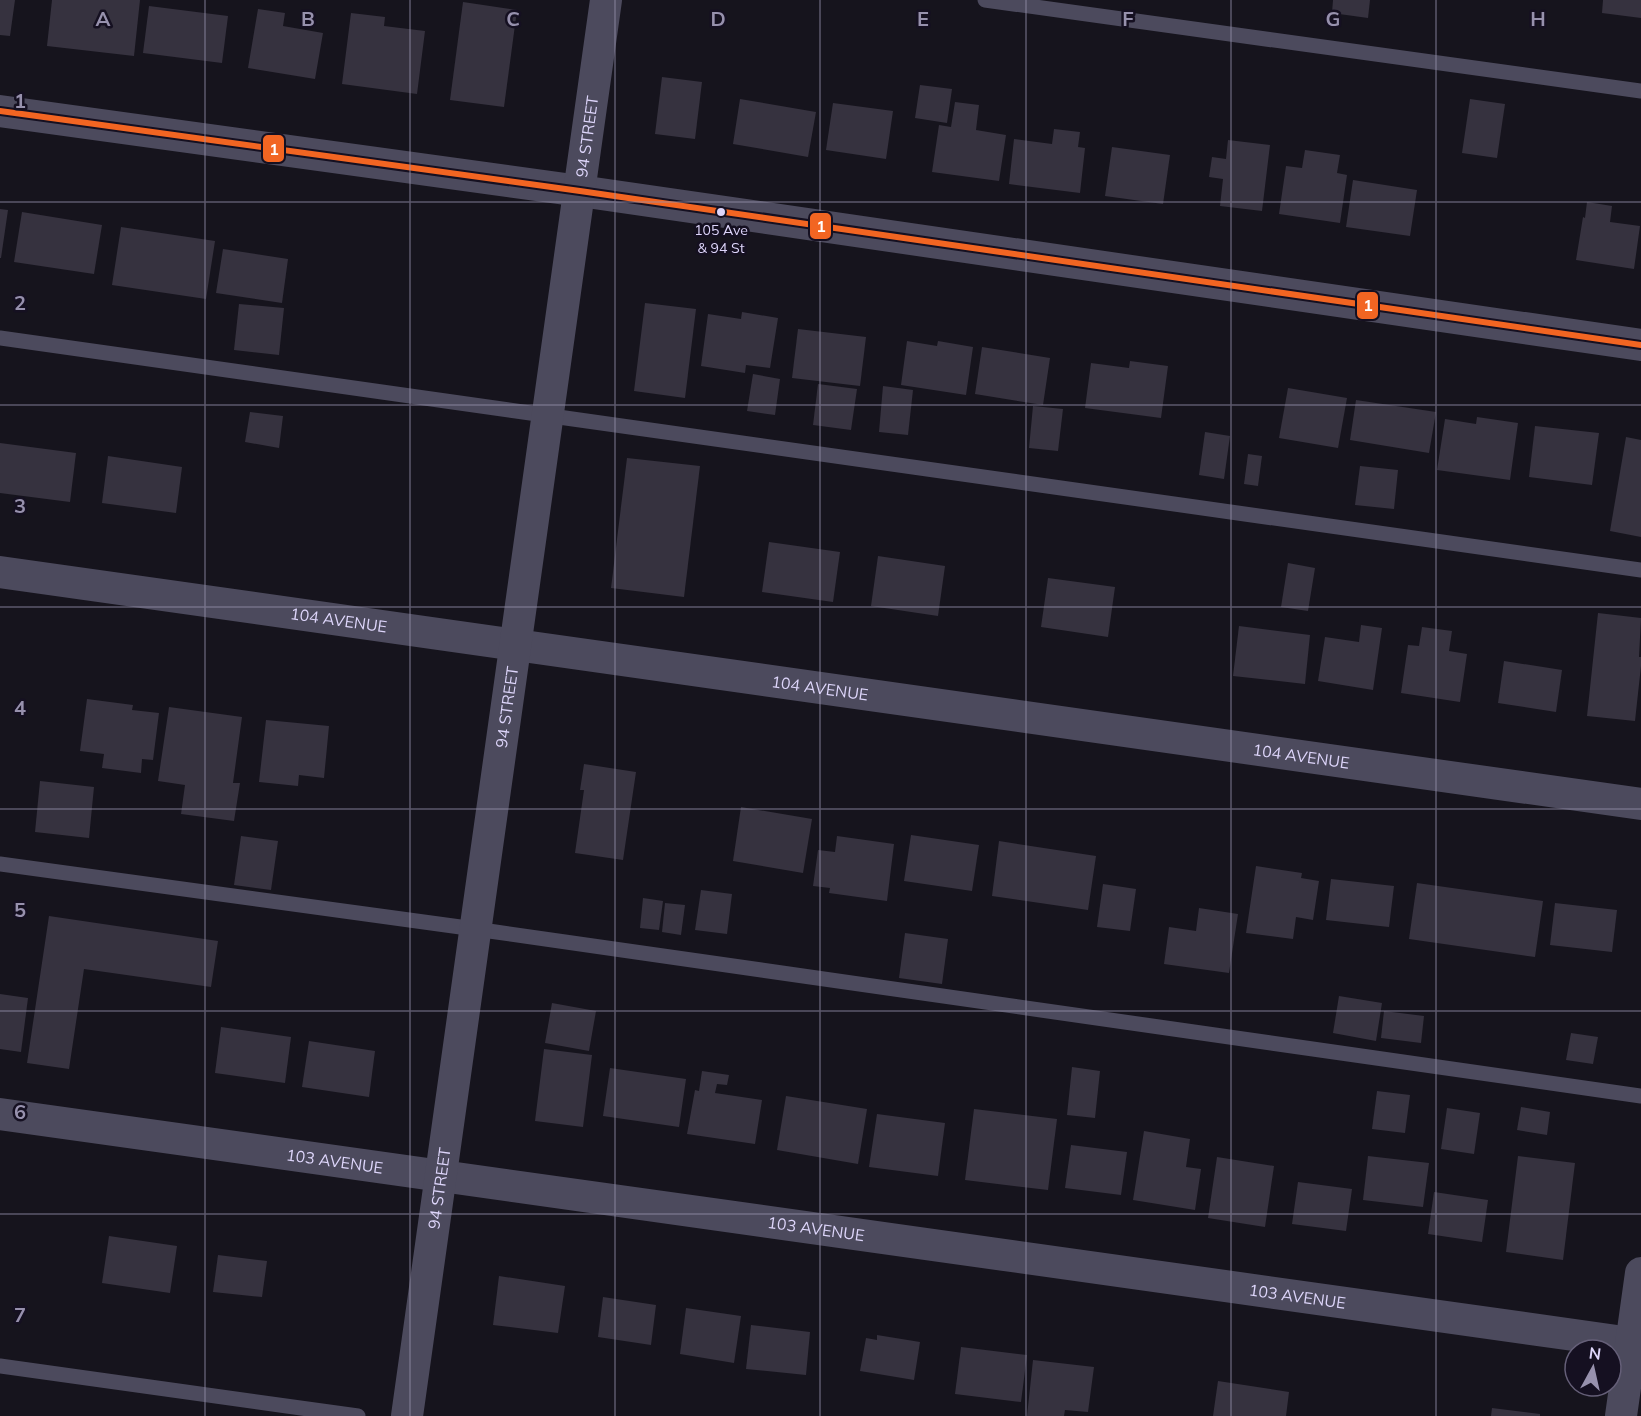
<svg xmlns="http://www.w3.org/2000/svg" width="1641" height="1416" font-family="Mulish,sans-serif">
<rect width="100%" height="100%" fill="#16141d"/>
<g fill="#36323f">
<polygon points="0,0 15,0 10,36 0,35"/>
<polygon points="52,0 140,0 134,56 47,46"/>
<polygon points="1333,0 1370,0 1368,18 1332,13"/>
<polygon points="1603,0 1641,0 1641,18 1602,13"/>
<polygon points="463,2 517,10 504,107 450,100"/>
<polygon points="149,6 228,16 222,63 143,53"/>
<polygon points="258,9 285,13 283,26 323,33 315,79 248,68"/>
<polygon points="351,13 385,17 384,26 425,31 417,94 342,84"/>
<polygon points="662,77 702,82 695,139 655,134"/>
<polygon points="920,85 952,89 947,123 915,118"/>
<polygon points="740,99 816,112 808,157 733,144"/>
<polygon points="1470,99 1505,104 1497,158 1462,153"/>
<polygon points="955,102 979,105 976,130 1006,135 999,181 932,172 939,125 951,127"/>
<polygon points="833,103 893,111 886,159 826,150"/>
<polygon points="1054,129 1080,132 1078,147 1085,148 1080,193 1009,184 1014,139 1052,144"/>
<polygon points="1228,140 1270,145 1262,211 1220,206 1223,179 1209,177 1212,157 1226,159"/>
<polygon points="1112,147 1170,155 1163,204 1105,196"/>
<polygon points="1305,150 1340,155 1337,173 1347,175 1340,223 1279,214 1286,166 1302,168"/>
<polygon points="1353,180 1417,190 1410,236 1346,227"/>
<polygon points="1587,202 1612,206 1610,222 1640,226 1634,269 1576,260 1583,217 1585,218"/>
<polygon points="0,209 8,210 1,258 0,258"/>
<polygon points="22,212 102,225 94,274 14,262"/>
<polygon points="121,227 215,241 206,299 112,285"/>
<polygon points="223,249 288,259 282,303 216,293"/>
<polygon points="645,303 696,309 685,398 634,391"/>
<polygon points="239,304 284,308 279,355 234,350"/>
<polygon points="742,312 778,318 770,368 746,365 745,373 701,366 708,314 741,319"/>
<polygon points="798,329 866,337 860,386 792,378"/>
<polygon points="907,341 937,346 938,341 973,347 966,395 901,385"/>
<polygon points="982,347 1050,358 1043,405 975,394"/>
<polygon points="1130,361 1168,366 1161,418 1085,408 1091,363 1129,368"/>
<polygon points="753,374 780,379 775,415 747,411"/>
<polygon points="818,384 857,389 851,430 813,425"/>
<polygon points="883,386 913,390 908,435 879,432"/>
<polygon points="1288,388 1347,398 1338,448 1279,438"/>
<polygon points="1356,400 1436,412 1429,453 1350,440"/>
<polygon points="1033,406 1063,409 1058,451 1029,448"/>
<polygon points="250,412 283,416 279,448 245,442"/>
<polygon points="1477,417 1518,423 1510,480 1437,470 1445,419 1476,424"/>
<polygon points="1535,426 1599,433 1592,485 1529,477"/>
<polygon points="1205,432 1230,436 1224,479 1199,475"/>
<polygon points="1626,437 1641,440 1641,537 1610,531"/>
<polygon points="0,443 76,453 70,502 0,493"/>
<polygon points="1248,454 1262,456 1258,486 1244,484"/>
<polygon points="108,456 182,467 176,513 102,503"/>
<polygon points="627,458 700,466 684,597 611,588"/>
<polygon points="1360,466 1398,470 1394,509 1355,505"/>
<polygon points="769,542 840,552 833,602 762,592"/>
<polygon points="878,556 945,566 938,616 871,606"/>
<polygon points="1288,563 1315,568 1308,611 1281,607"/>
<polygon points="1048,578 1115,587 1108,637 1041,627"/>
<polygon points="1598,613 1641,618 1639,657 1641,657 1641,666 1635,721 1587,716"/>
<polygon points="1361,625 1382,628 1373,690 1318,681 1325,637 1359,642"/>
<polygon points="1239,626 1310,635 1305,684 1233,676"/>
<polygon points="1422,627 1452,631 1449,651 1467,654 1460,702 1401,693 1408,645 1419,646"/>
<polygon points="1504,661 1562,670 1556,712 1498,703"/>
<polygon points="87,699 133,705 132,710 159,713 153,760 142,759 141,773 102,768 104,754 80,751"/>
<polygon points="169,707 242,717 233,783 240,783 234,821 181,814 185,785 158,781"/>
<polygon points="266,720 329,726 324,778 299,775 298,786 259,782"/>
<polygon points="584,764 636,772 623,860 575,853 584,790 580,790"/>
<polygon points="40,781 94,787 89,838 35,832"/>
<polygon points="741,807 812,819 803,873 733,861"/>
<polygon points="911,835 979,845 972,891 904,881"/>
<polygon points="241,836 278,841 271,890 234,885"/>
<polygon points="837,836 894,844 887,901 829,893 830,888 813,886 818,850 835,852"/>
<polygon points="999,841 1096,856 1088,910 992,896"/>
<polygon points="1256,866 1302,873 1301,878 1319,881 1313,920 1296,917 1293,939 1246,933"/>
<polygon points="1331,879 1394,886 1389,927 1326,920"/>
<polygon points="1417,883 1543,901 1535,957 1409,939"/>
<polygon points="1103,884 1136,889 1130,931 1097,927"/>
<polygon points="701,890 732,894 727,934 695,930"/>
<polygon points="643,898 663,901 659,930 640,928"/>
<polygon points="665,903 685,905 681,935 662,932"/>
<polygon points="1555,903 1617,910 1612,952 1550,945"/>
<polygon points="1199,908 1238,914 1229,973 1164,964 1169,927 1196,931"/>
<polygon points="49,916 218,941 211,987 84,969 69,1069 27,1063"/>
<polygon points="905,933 948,939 942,984 899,978"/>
<polygon points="0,994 28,998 21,1052 0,1049"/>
<polygon points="1339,996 1382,1003 1376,1041 1333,1033"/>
<polygon points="552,1003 596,1011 589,1051 545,1043"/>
<polygon points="1384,1011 1424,1016 1421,1043 1381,1038"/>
<polygon points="221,1027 291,1037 285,1083 215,1073"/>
<polygon points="1571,1033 1598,1037 1593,1064 1566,1060"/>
<polygon points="309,1041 375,1051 369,1097 302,1087"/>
<polygon points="544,1049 592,1055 583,1127 535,1121"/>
<polygon points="1072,1067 1100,1071 1095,1118 1067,1115"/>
<polygon points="610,1068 686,1079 679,1127 603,1116"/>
<polygon points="702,1071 729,1075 727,1085 717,1084 715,1093 762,1100 755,1144 687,1134 695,1090 699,1091"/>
<polygon points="1377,1091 1410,1095 1405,1133 1372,1129"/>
<polygon points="786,1096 867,1109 858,1164 777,1150"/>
<polygon points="1521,1107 1550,1112 1547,1135 1517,1130"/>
<polygon points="1447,1108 1480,1113 1474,1154 1441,1149"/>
<polygon points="974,1109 1057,1119 1048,1190 965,1180"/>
<polygon points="877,1114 945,1123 938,1176 869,1167"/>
<polygon points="1144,1131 1190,1139 1186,1167 1201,1169 1195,1210 1133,1200"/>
<polygon points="1071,1145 1127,1152 1121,1195 1065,1188"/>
<polygon points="1368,1156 1429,1163 1423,1207 1363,1200"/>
<polygon points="1518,1156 1575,1163 1563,1260 1506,1252"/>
<polygon points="1217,1157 1274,1166 1265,1227 1208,1218"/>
<polygon points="1298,1182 1352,1189 1346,1231 1292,1224"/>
<polygon points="1434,1192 1488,1200 1482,1242 1428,1234"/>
<polygon points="109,1236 177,1246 170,1293 102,1283"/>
<polygon points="218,1255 267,1261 262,1297 213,1292"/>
<polygon points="499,1276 565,1286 558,1333 493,1325"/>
<polygon points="603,1297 656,1305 651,1345 598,1337"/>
<polygon points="686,1308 741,1316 734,1363 680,1354"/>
<polygon points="751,1325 810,1332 806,1375 746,1369"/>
<polygon points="877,1335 920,1342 914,1380 860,1371 866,1338 877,1340"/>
<polygon points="961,1347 1027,1355 1021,1402 955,1394"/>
<polygon points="1033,1360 1094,1367 1088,1412 1065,1410 1064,1416 1027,1416"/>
<polygon points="1218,1381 1289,1392 1286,1416 1213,1416"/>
<polygon points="1492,1408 1540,1414 1540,1416 1491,1416"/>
</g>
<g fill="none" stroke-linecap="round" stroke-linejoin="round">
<g stroke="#4c4a5d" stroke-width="15">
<polyline points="985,0 1641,91"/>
<polyline points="0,338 1641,570"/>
<polyline points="0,864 475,929 1641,1096"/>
<polyline points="0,1366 358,1416"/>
</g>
<g stroke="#4c4a5d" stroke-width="32">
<polyline points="0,111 580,191 1641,345"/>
<path id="s1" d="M0,572l1641,232"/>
<path id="s2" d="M0,1114l1631,229"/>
<path id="s3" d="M407,1416l199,-1416"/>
<polyline points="1621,1416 1641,1273"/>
</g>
<g stroke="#151021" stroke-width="10">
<polyline id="bus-1" points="0,111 580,191 1641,345"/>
</g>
<use href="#bus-1" stroke="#f26522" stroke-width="6"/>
</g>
<path fill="none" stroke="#9791ad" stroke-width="1.5" stroke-opacity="0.55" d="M205,0v1416M410,0v1416M615,0v1416M820,0v1416M1026,0v1416M1231,0v1416M1436,0v1416M0,202h1641M0,405h1641M0,607h1641M0,809h1641M0,1011h1641M0,1214h1641"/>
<circle fill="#ddd5fa" stroke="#151021" stroke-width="2" cx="721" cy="212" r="5"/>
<g text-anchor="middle" stroke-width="5" stroke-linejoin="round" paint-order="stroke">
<g font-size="14" fill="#ddd5fa" stroke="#151021">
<text x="721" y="235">105 Ave<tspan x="721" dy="18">&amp; 94 St</tspan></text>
</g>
<g font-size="16" fill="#ddd5fa" stroke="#151021">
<text dy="6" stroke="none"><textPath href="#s3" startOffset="1292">94 STREET</textPath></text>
<text dy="6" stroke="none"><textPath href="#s1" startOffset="342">104 AVENUE</textPath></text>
<text dy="6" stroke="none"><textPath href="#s1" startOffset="828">104 AVENUE</textPath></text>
<text dy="6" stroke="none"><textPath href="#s3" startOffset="716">94 STREET</textPath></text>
<text dy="6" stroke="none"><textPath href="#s1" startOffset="1314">104 AVENUE</textPath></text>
<text dy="6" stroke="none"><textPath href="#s2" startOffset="338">103 AVENUE</textPath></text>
<text dy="6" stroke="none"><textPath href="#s3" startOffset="230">94 STREET</textPath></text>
<text dy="6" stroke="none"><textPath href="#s2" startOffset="824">103 AVENUE</textPath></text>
<text dy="6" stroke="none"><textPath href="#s2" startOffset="1310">103 AVENUE</textPath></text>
</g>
</g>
<g font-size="20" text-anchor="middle" font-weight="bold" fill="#9791ad" stroke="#151021" stroke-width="5" stroke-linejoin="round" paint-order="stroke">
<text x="103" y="26">A</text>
<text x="308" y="26">B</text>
<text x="513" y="26">C</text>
<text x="718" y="26">D</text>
<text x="923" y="26">E</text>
<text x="1128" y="26">F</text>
<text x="1333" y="26">G</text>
<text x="1538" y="26">H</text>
<text x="20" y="108">1</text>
<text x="20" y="310">2</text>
<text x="20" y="513">3</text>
<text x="20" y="715">4</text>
<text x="20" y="917">5</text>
<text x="20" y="1119">6</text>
<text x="20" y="1322">7</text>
</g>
<g stroke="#151021" stroke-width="2">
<rect x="262" y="134" width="23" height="29" rx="6" fill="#f26522"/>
<rect x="809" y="212" width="23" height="28" rx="6" fill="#f26522"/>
<rect x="1356" y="291" width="23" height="29" rx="6" fill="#f26522"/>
</g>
<g font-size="16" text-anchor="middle" font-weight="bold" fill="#fff">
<text x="274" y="155">1</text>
<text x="821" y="232">1</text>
<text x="1368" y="311">1</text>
</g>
<g transform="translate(1593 1368) rotate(8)"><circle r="28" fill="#151021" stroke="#655f78" stroke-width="1.5"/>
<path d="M0-4.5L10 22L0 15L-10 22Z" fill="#9791ad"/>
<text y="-9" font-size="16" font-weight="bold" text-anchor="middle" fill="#ddd5fa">N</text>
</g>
</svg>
